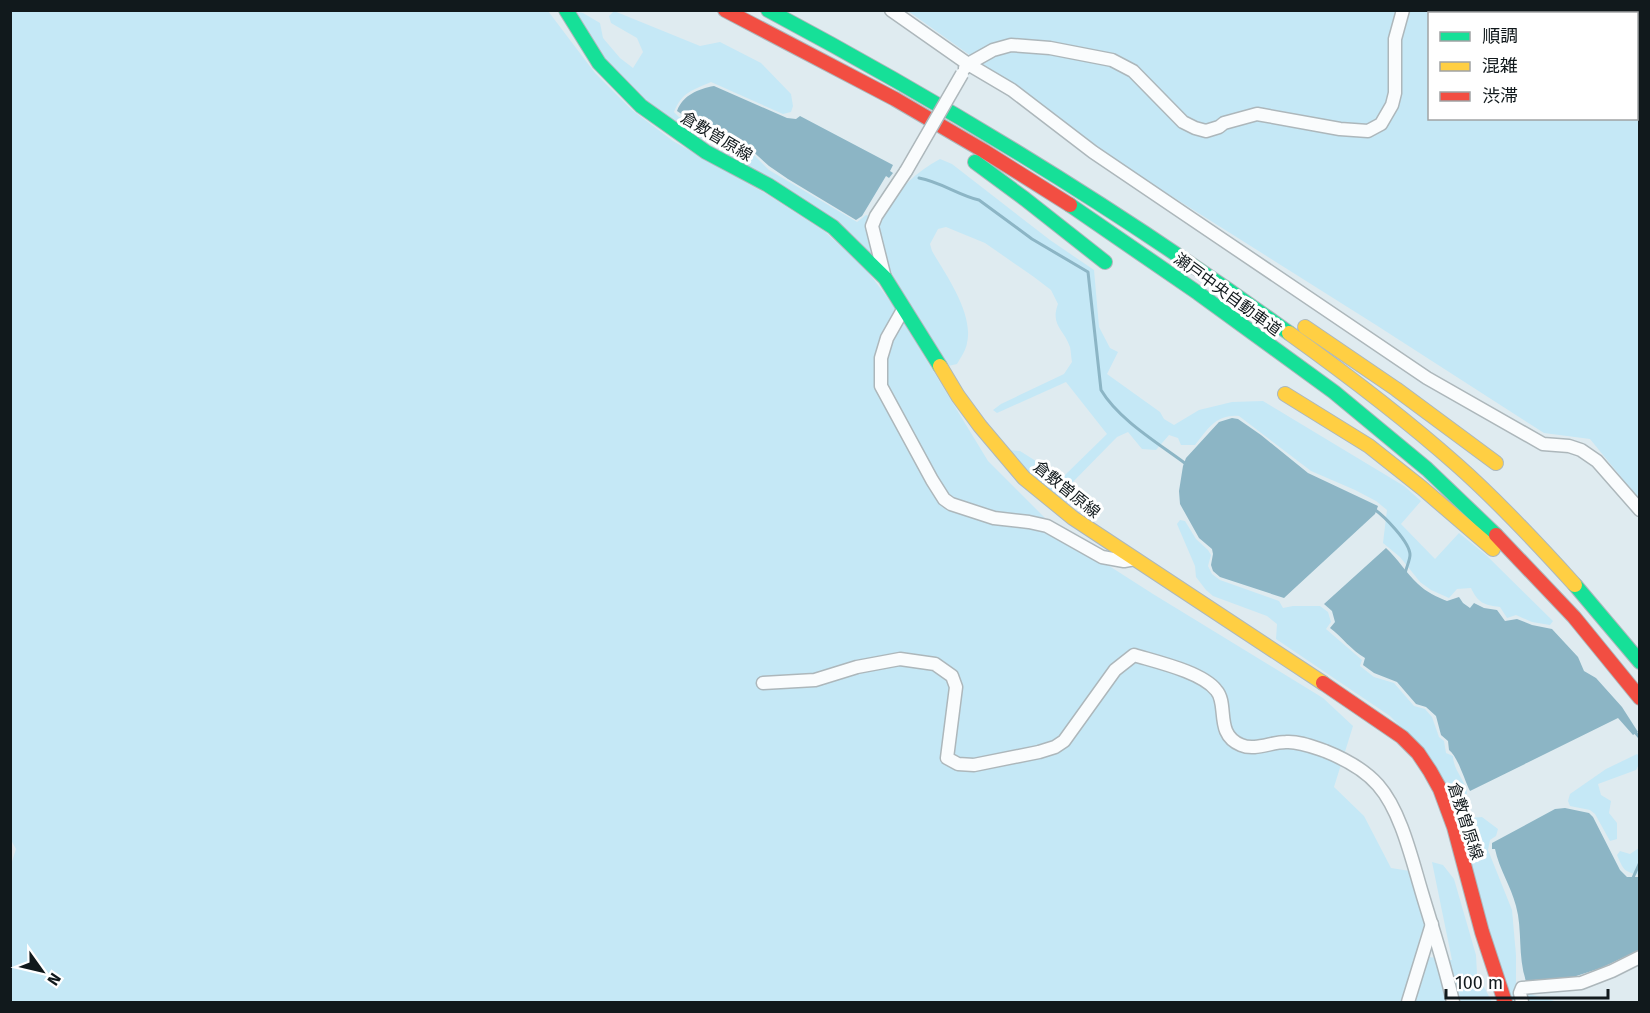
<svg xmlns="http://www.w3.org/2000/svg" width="1650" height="1013" font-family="'Fira Sans','Noto Sans JP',sans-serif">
<rect width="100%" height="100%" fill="#dfebf0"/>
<g fill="#c5e8f6" fill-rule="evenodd">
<polygon points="421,10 424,12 428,10 548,11 595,73 632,110 673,141 768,195 824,231 865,268 893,305 988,461 1064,537 1153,594 1323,698 1353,726 1334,787 1364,816 1391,868 1410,871 1426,922 1419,940 1429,957 1452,960 1432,862 1443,865 1454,879 1476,955 1477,974 1492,1002 11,1002 10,868 16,849 11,840 11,11"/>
<path d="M614,11l86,35 20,-4 41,21 30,31 2,12 -2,6 -8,2 -72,-32c-18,8 -29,10 -37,30l5,5 18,4 27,13 31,22 14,14 88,52 9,-7 3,1 -1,19 6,14 -2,4 -4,1 -115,-84 -106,-65 -51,-55 -20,-38 7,1 17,10 3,15 17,20 13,10 10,-16 -6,-14 -26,-15 -2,-7z"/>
<path d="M908,11h731v488l-49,-60 -46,-6 -168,-108 -238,-150zM1430,14h206v104h-206z"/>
<path d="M940,159l12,5 98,76 44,30 5,57 11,21 8,4 -11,22 53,38 4,7 10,6 25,-15 33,-8 31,-1 141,85 17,15 -20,23 34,35 24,-26 27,22 67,66 -3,4 -18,-3 -16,-7 -9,3 -7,-11c-16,-2 -22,-4 -29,-19l-14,1 -8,9 -18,-8 -11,-8 -20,-25 -17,-14 4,-33 -11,-9 -21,-11 -44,-19 -72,-55c-23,-2 -31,13 -44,29h-14l-3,-7 -9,-3 -13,15 -14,-1 -14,-17 -11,5 -51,52 7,6 -2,10 -21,-14 -44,-41 14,1 19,12 26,12 42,-41 -41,-52 -69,31 -4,-3 8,-6 63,-30 8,-12c-1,-5 -1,-11 -2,-15 -6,-18 -20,-22 -12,-43l-7,-14 -17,-13 -49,-34 -39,-16 -8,2 -8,15 2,7c14,24 42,63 35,92 -1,7 -6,14 -10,21l-9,2c-16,-27 -78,-114 -70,-142 1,-4 5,-8 7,-12 14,-24 31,-40 55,-53z"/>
<path d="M1180,520l5,1 11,18 12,11 3,5 -3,11 4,8 8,6 59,21 4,7 10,-2h27l8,6 3,10 -5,7 36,31 -2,6 14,11 20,6 20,23 11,3 7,8 7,20 5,4 2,12 7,3c0,14 13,25 14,37 0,3 -2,6 -3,9l-9,4 -44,-69 -21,-21 -114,-77 1,-15 -10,-8 -54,-20 -7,-6 -10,-13 -1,-11 -18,-42z"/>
<polygon points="1637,754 1639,756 1639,764 1636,770 1598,784 1601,795 1611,801 1609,813 1617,823 1617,839 1610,841 1595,814 1590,810 1570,806 1568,801 1570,794 1606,769"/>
<polygon points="1482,817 1498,829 1496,836 1490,840 1488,850 1512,910 1516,955 1516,983 1533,995 1558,1002 1512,1002 1494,956 1462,827 1469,818"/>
<path d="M1639,848v27c-15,-3 -16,-6 -22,-20l3,-4 10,3z"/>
</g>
<g fill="#8cb5c5">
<path d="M714,86l73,32 9,1 4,-3 93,49 -3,6 3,2 -4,5 -3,-2 -24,40 -6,4 -68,-41 -19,-13 -21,-19 -23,-16 -29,-14 -13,-2 -6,-4c6,-16 21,-22 37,-25z"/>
<polygon points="1232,418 1238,419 1261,435 1308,473 1378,506 1375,514 1284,598 1220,577 1213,571 1211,565 1213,554 1212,549 1199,538 1180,504 1179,491 1183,466 1186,458 1219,422"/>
<path d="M1386,548c12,11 20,25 32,36 8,8 19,13 29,17l12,-4 4,6 7,5 4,-5 10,5 13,2 8,11 12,-2 15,6 20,4 26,28 6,14 12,7 26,29 16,25 -5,3 -15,-17 -148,73c-6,-12 -12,-34 -21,-41l-1,-9 -7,-6 -5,-19 -10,-9 -10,-3 -19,-22 -23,-9 -11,-8 2,-7c-14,-8 -23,-21 -35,-30l5,-6 -3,-11 -8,-7z"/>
<path d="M1565,808l24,5 4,4 27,53 7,7h12v73l-38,18 -31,10 -36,2v3l-7,1c-10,-27 -4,-53 -11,-78 -5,-20 -17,-37 -21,-57h-3v-6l63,-34z"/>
</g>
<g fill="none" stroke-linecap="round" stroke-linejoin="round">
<g stroke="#8cb5c5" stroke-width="3">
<path d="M919,178c22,4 39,17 60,22l53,39 56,33 13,118c18,30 57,53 85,74"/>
<path d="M1374,509c10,7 36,33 36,46 0,5 -4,13 -5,19"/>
<polyline points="1634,731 1640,738"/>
<polyline points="1632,880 1640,862"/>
</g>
<g stroke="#adb7bb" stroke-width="15">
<g id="street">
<polyline points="891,10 968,64 1012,90 1093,152 1427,378 1543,444 1569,446 1581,450 1597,461 1640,510"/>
<polyline points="965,68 968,64 993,50 1011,45 1050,48 1112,60 1133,71 1183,122 1195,128 1206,131 1219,127 1224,123 1257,114 1340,129 1368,131 1381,124 1392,105 1395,93 1395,39 1403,10"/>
<polyline points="885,278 872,226 876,216 906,171"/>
<polyline points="904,308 887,338 881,358 881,386 932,480 944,499 951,504 994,518 1029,522 1047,526 1102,557 1124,561 1135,559"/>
<path d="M763,683l52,-3 42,-13 43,-8 35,5 17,12 4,11 -9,71 11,6 16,1 65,-13 16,-5 9,-6 51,-71 19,-15c23,7 68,17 82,35 13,14 -2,44 25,55 14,6 30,-3 45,-3 13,-1 27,5 39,9 20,8 39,18 53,34 23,26 34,75 44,108 11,37 23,72 31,109"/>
<polyline points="1408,1002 1432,924"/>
<polyline points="1522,1002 1520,993 1522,988 1581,983 1612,971 1640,957"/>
</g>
</g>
<g stroke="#adb7bb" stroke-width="16">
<g id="fast">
<polyline points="566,10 599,63 641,106 706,152 768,185 833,227 885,278 940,366"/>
<path d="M768,10c182,97 354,202 521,323"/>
<polyline points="975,162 1025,199 1105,262"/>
<polyline points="1070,205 1198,293 1334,392 1427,469 1496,535"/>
<polyline points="1575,585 1640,662"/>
</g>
</g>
<g stroke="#adb7bb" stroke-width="16">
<g id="slow">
<polyline points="1305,327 1396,389 1496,463"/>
<path d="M1289,333c57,41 114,84 167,131 42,37 81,79 119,121"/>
<polyline points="940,366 958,396 980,426 1024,478 1073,518 1323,683"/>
<polyline points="1285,394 1369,446 1422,488 1493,549"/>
</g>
</g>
<g stroke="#adb7bb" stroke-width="16">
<g id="jam">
<polyline points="725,10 895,99 984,151 1070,205"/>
<polyline points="1496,535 1574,617 1640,698"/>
<polyline points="1323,683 1402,737 1418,753 1430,771 1440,789 1454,827 1482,932 1505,1002"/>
</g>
</g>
<use href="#street" stroke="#fafcfd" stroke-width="12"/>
<use href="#fast" stroke="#16e098" stroke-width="14"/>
<use href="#slow" stroke="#ffcf43" stroke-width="14"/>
<use href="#jam" stroke="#f24e42" stroke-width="14"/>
<g stroke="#adb7bb" stroke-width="15" stroke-linecap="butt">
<polyline id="street-bridge" points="906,171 962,74"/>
</g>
<use href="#street-bridge" stroke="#fafcfd" stroke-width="12"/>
</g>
<g text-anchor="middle" stroke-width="6" stroke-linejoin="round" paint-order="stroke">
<g font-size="16" fill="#11191c" stroke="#fff">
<text transform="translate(717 136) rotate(31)" y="6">倉敷曽原線</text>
<text transform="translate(1228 294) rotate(36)" y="6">瀬戸中央自動車道</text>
<text transform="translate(1067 489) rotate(39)" y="6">倉敷曽原線</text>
<text transform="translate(1466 821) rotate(72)" y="6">倉敷曽原線</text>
</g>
</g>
<rect width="1650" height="1013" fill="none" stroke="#11191c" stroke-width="24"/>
<rect x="1428" y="12" width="210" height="108" fill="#ffffff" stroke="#a0a3a4" stroke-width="1.5"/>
<rect x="1440" y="32" width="30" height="9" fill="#16e098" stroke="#a0a3a4" stroke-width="1.5"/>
<text x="1482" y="42" font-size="18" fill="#11191c">順調</text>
<rect x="1440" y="62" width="30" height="9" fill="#ffcf43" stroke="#a0a3a4" stroke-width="1.5"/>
<text x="1482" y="72" font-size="18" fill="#11191c">混雑</text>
<rect x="1440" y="92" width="30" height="9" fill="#f24e42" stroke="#a0a3a4" stroke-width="1.5"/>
<text x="1482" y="102" font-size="18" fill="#11191c">渋滞</text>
<g transform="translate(42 971) rotate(124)" stroke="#ffffff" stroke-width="4.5" paint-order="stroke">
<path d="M0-4.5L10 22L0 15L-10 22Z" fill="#11191c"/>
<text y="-9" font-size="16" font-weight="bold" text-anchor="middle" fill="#11191c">N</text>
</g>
<path d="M1446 989v9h162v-9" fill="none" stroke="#11191c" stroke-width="3"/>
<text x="1455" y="989" font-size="18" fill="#11191c" stroke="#ffffff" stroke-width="4.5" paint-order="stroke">100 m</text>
</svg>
